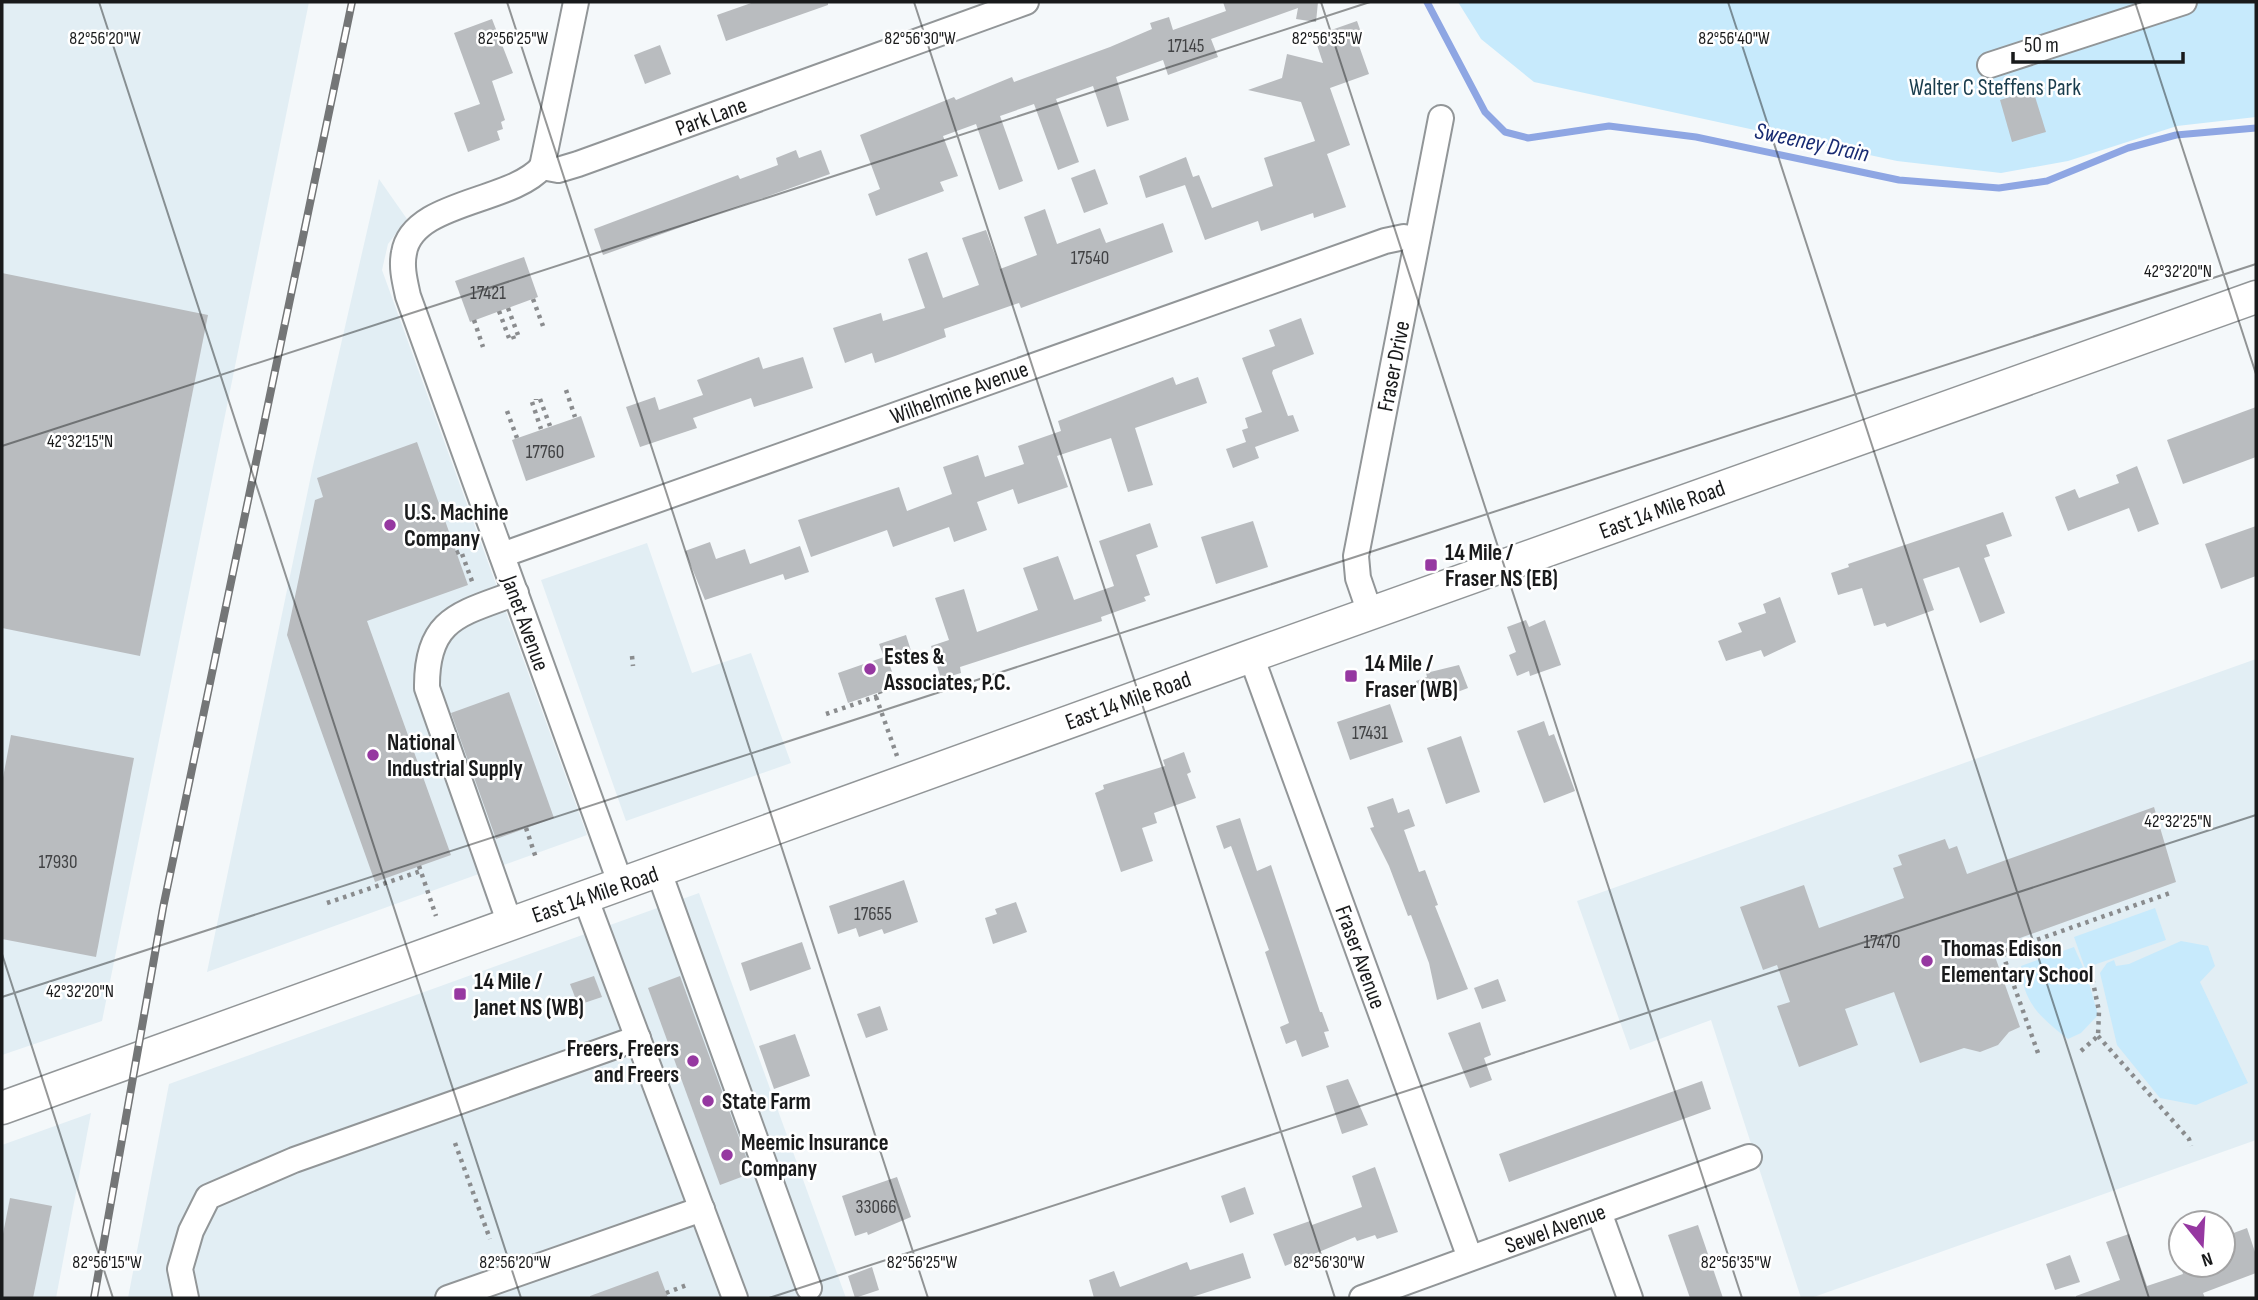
<svg xmlns="http://www.w3.org/2000/svg" width="2258" height="1300" font-family="'Sofia Sans Condensed',sans-serif">
<rect width="100%" height="100%" fill="#f4f8fa"/>
<g fill="#e2eef4">
<polygon points="2,2 309,2 102,1021 2,1055"/>
<polygon points="379,179 407,219 388,244 382,270 587,835 207,972 313,466"/>
<polygon points="647,543 692,673 751,653 791,763 626,821 541,580"/>
<polygon points="2256,659 2256,1140 1811,1298 1801,1298 1711,1020 1630,1050 1577,901"/>
<polygon points="699,893 846,1298 128,1298 169,1084"/>
<polygon points="91,1113 56,1298 2,1298 2,1145"/>
</g>
<g fill="#c7eafc">
<polygon points="1458,2 2256,2 2256,117 2177,126 2068,161 2001,173 1897,161 1534,82 1481,39"/>
<polygon points="2155,908 2166,940 2085,968 2074,937"/>
<polygon points="2181,941 2208,946 2215,966 2200,982 2248,1083 2196,1105 2160,1098 2117,1045 2100,973 2107,963 2114,960 2116,966 2129,964"/>
<path d="M2074,947l13,29 11,39 -17,18 -13,6c-27,-21 -46,-37 -47,-73z"/>
</g>
<g fill="none" stroke-linecap="round" stroke-linejoin="round">
<polyline stroke="#8ea6e3" stroke-width="7" points="1427,2 1485,112 1505,132 1528,138 1609,126 1696,137 1899,180 1999,188 2047,181 2128,148 2176,135 2256,128"/>
</g>
<g fill="#b9bcbf">
<polygon points="754,2 828,2 828,5 726,41 717,15"/>
<polygon points="1223,2 1318,2 1316,22 1296,19 1298,8 1211,39 1218,57 1168,75 1163,60 1116,77 1129,120 1107,127 1093,86 1056,99 1079,162 1058,170 1034,104 1000,116 1023,181 999,190 976,124 943,136 958,176 940,182 944,191 876,216 868,194 880,189 860,135 954,97 956,100 1012,77 1014,82 1110,47 1152,29 1150,23 1169,17 1173,30 1226,11"/>
<polygon points="492,19 513,73 492,81 505,120 501,122 503,129 497,131 500,140 468,152 454,113 480,104 454,33"/>
<polygon points="1357,21 1363,38 1357,40 1369,74 1330,88 1350,145 1327,154 1346,207 1314,218 1313,213 1261,231 1258,221 1205,240 1185,185 1146,198 1139,176 1186,157 1193,177 1199,175 1212,208 1273,186 1264,158 1315,141 1301,102 1248,90 1282,78 1287,54 1323,63 1314,36"/>
<polygon points="660,45 671,74 645,84 634,55"/>
<polygon points="2033,90 2046,132 2012,142 2000,100"/>
<polygon points="796,150 799,158 821,150 830,174 603,255 594,229 738,175 740,179 778,165 776,158"/>
<polygon points="1095,169 1108,204 1084,213 1071,178"/>
<polygon points="1045,209 1057,244 1100,228 1106,243 1163,223 1173,252 1021,308 1019,303 944,329 946,337 895,356 875,363 872,353 845,363 833,328 881,313 883,321 925,308 908,259 927,252 943,298 979,285 962,238 986,230 1000,269 1037,255 1024,217"/>
<polygon points="524,257 538,297 470,322 455,281"/>
<polygon points="2,273 208,315 140,656 2,628"/>
<polygon points="1301,318 1314,354 1273,370 1272,373 1288,416 1293,415 1299,431 1255,447 1259,458 1233,468 1226,449 1246,442 1242,430 1248,428 1245,418 1262,412 1242,358 1275,346 1269,330"/>
<polygon points="759,357 763,369 803,357 813,388 754,407 751,398 693,418 697,428 640,447 626,407 655,397 659,410 703,395 697,380"/>
<polygon points="1173,377 1176,385 1198,377 1207,403 1135,428 1153,485 1128,492 1111,438 1057,456 1068,487 1018,504 1013,489 977,502 987,530 954,542 949,527 893,547 887,530 811,557 798,520 899,487 907,511 952,494 943,467 978,455 985,477 1024,464 1018,446 1061,431 1058,421"/>
<polygon points="2256,407 2256,457 2183,484 2167,440"/>
<polygon points="581,416 595,457 526,481 512,440"/>
<polygon points="417,442 468,585 367,621 451,855 375,882 287,635 315,500 323,497 317,478"/>
<polygon points="2137,466 2159,524 2138,532 2129,508 2068,531 2055,497 2075,489 2079,498 2119,483 2116,475"/>
<polygon points="2003,512 2012,536 1986,545 1990,556 1984,558 2005,613 1980,623 1959,567 1923,579 1934,610 1887,627 1885,623 1874,626 1862,588 1838,595 1831,573 1849,567 1848,564"/>
<polygon points="1253,521 1268,567 1216,584 1201,537"/>
<polygon points="1150,523 1158,547 1136,555 1150,595 1144,597 1146,601 1101,617 1102,621 960,667 961,673 941,679 931,646 949,640 935,598 964,589 977,632 1038,610 1023,568 1058,556 1074,600 1114,586 1099,541"/>
<polygon points="2256,526 2256,576 2221,589 2205,544"/>
<polygon points="710,542 716,559 745,549 750,564 800,546 809,572 785,580 783,574 705,600 685,551"/>
<polygon points="1780,597 1796,642 1764,657 1761,650 1726,661 1718,641 1742,632 1738,623 1766,613 1763,604"/>
<polygon points="1526,620 1529,627 1545,620 1561,665 1530,676 1529,671 1517,676 1509,655 1516,652 1507,627"/>
<polygon points="906,635 913,657 890,666 897,686 848,703 838,673 884,657 879,644"/>
<polygon points="1459,665 1468,688 1436,700 1434,693 1423,697 1416,681 1427,677 1426,673"/>
<polygon points="509,692 554,818 496,839 451,713"/>
<polygon points="1390,704 1403,742 1350,760 1337,722"/>
<polygon points="1544,721 1549,736 1554,734 1575,791 1544,803 1517,731"/>
<polygon points="11,735 134,758 96,957 2,939 2,783"/>
<polygon points="1461,736 1480,792 1446,804 1427,748"/>
<polygon points="1184,752 1191,772 1187,774 1196,798 1154,813 1157,823 1142,828 1153,861 1121,872 1095,793 1104,789 1103,785 1165,766 1163,760"/>
<polygon points="1393,798 1398,813 1409,809 1415,826 1404,830 1419,872 1425,870 1438,905 1435,906 1468,989 1437,1000 1429,963 1411,915 1408,916 1389,866 1370,828 1374,827 1367,807"/>
<polygon points="2154,807 2176,882 1992,948 2020,1027 2009,1032 1998,1045 1980,1052 1964,1048 1920,1063 1894,992 1845,1009 1858,1045 1799,1067 1777,1006 1790,1002 1777,965 1763,970 1740,907 1804,885 1819,928 1904,898 1893,868 1902,865 1898,855 1945,839 1949,849 1957,846 1967,874"/>
<polygon points="1240,818 1257,871 1271,865 1320,1012 1322,1012 1329,1031 1324,1032 1329,1047 1302,1057 1296,1040 1286,1044 1280,1027 1289,1023 1265,952 1269,950 1231,846 1224,849 1216,826"/>
<polygon points="904,880 918,922 884,934 882,929 859,937 856,928 838,934 829,906"/>
<polygon points="1016,902 1027,932 993,944 985,918 997,914 995,909"/>
<polygon points="802,942 811,969 750,991 741,963"/>
<polygon points="594,976 602,997 578,1005 570,984"/>
<polygon points="680,976 752,1173 720,1185 648,988"/>
<polygon points="1498,979 1506,1001 1482,1009 1474,988"/>
<polygon points="880,1006 888,1030 866,1038 857,1014"/>
<polygon points="1480,1022 1491,1055 1484,1058 1492,1080 1470,1088 1448,1033"/>
<polygon points="795,1034 810,1076 774,1089 759,1046"/>
<polygon points="1348,1079 1368,1125 1342,1134 1326,1086"/>
<polygon points="1702,1081 1711,1109 1509,1182 1499,1154"/>
<polygon points="1375,1167 1398,1232 1377,1239 1375,1235 1357,1241 1355,1237 1285,1266 1273,1234 1310,1221 1312,1225 1362,1207 1352,1176"/>
<polygon points="897,1177 911,1217 868,1235 867,1232 855,1236 842,1196"/>
<polygon points="1245,1187 1254,1214 1230,1223 1221,1196"/>
<polygon points="10,1198 52,1206 33,1298 2,1298 2,1239"/>
<polygon points="1698,1225 1723,1298 1690,1298 1668,1235"/>
<polygon points="2247,1228 2256,1255 2256,1273 2203,1293 2205,1298 2076,1298 2076,1296 2120,1280 2106,1242 2129,1234 2147,1286 2183,1274 2180,1265 2223,1265 2223,1237"/>
<polygon points="1243,1253 1251,1278 1189,1298 1094,1298 1089,1280 1114,1271 1120,1287 1187,1262 1190,1270"/>
<polygon points="2070,1255 2080,1282 2055,1290 2046,1264"/>
<polygon points="872,1267 879,1290 855,1298 848,1276"/>
<polygon points="658,1271 668,1298 590,1298 590,1296"/>
</g>
<g fill="none" stroke-linecap="round" stroke-linejoin="round">
<g stroke="#929698" stroke-width="28">
<g id="minor">
<polyline points="1990,65 2184,2"/>
<polyline points="542,167 576,2"/>
<polyline points="502,555 1385,241 1404,237 1417,239"/>
<polyline points="1370,613 1358,578 1356,556 1441,118"/>
<polyline points="1251,656 1470,1258"/>
<polyline points="659,872 809,1288"/>
<path d="M621,885l-213,-589c-3,-14 -7,-29 -4,-43 8,-52 107,-50 138,-86l16,3 20,-6 448,-162"/>
<polyline points="585,897 735,1298"/>
<path d="M510,924l-83,-236c-1,-70 33,-74 89,-95"/>
<polyline points="1599,1212 1630,1298"/>
<polyline points="186,1298 180,1269 191,1231 208,1197 294,1160 638,1038"/>
<polyline points="448,1298 702,1209"/>
<polyline points="1362,1298 1749,1157"/>
</g>
</g>
<g stroke="#929698" stroke-width="35">
<polyline id="major" points="2,1108 1251,656 2256,297"/>
</g>
<g stroke="#8a8c8e" stroke-width="4.5" stroke-dasharray="3.5 5" stroke-linecap="butt">
<polyline points="533,299 543,326"/>
<polyline points="508,308 518,335"/>
<polyline points="499,311 509,338"/>
<polyline points="474,320 483,347"/>
<polyline points="513,336 514,339"/>
<polyline points="566,390 575,417"/>
<polyline points="536,399 536,400"/>
<polyline points="540,399 550,426"/>
<polyline points="532,402 541,429"/>
<polyline points="507,411 517,438"/>
<polyline points="456,553 461,551 473,584"/>
<polyline points="632,656 633,666"/>
<polyline points="876,697 897,756"/>
<polyline points="826,714 881,695 880,692"/>
<polyline points="526,828 536,858"/>
<polyline points="419,866 436,916"/>
<polyline points="327,903 421,871"/>
<polyline points="2098,1036 2189,1139 2191,1146"/>
<polyline points="2081,1051 2098,1036 2099,1011 2090,968"/>
<polyline points="2038,1053 2002,952 2173,892"/>
<polyline points="455,1143 490,1239"/>
<polyline points="666,1293 687,1285"/>
</g>
<use href="#minor" stroke="#fff" stroke-width="24"/>
<use href="#major" stroke="#fff" stroke-width="32"/>
<g stroke="#747677" stroke-width="8">
<polyline id="rail" points="94,1298 163,908 352,2"/>
</g>
<use href="#rail" stroke="#fff" stroke-width="5" stroke-dasharray="16" stroke-linecap="butt"/>
</g>
<path fill="none" stroke="#191a1b" stroke-width="2" stroke-opacity="0.45" d="M99,2l422,1296M507,2l421,1296M914,2l421,1296M1321,2l421,1296M1728,2l421,1296M2135,2l121,372M2,446l1368,-444M2,954l111,344M2,997l2254,-733M769,1298l1487,-483"/>
<g fill="#9638a1" stroke="#fff" stroke-width="2.5">
<circle cx="390" cy="525" r="7"/>
<rect x="1424" y="558" width="14" height="14" rx="3.5"/>
<circle cx="870" cy="669" r="7"/>
<rect x="1344" y="669" width="14" height="14" rx="3.5"/>
<circle cx="373" cy="755" r="7"/>
<circle cx="1927" cy="961" r="7"/>
<rect x="453" y="987" width="14" height="14" rx="3.5"/>
<circle cx="693" cy="1061" r="7"/>
<circle cx="708" cy="1101" r="7"/>
<circle cx="727" cy="1155" r="7"/>
</g>
<g text-anchor="middle" stroke-width="5" stroke-linejoin="round" paint-order="stroke">
<g font-size="19" fill="#414244">
<text x="1186" y="52">17145</text>
<text x="1090" y="264">17540</text>
<text x="488" y="299">17421</text>
<text x="545" y="458">17760</text>
<text x="1370" y="739">17431</text>
<text x="58" y="868">17930</text>
<text x="873" y="920">17655</text>
<text x="1882" y="948">17470</text>
<text x="876" y="1213">33066</text>
</g>
<g font-size="23" fill="#1a3d4d" stroke="#fff">
<text x="1995" y="95">Walter C Steffens Park</text>
</g>
<g font-size="23" fill="#191a1b" stroke="#fff">
<text transform="translate(711 116) rotate(-20)" y="8">Park Lane</text>
<text transform="translate(1393 366) rotate(-79)" y="8">Fraser Drive</text>
<text transform="translate(959 392) rotate(-20)" y="8">Wilhelmine Avenue</text>
<text transform="translate(1662 509) rotate(-20)" y="8">East 14 Mile Road</text>
<text transform="translate(526 623) rotate(70)" y="8">Janet Avenue</text>
<text transform="translate(1128 700) rotate(-20)" y="8">East 14 Mile Road</text>
<text transform="translate(595 894) rotate(-19)" y="8">East 14 Mile Road</text>
<text transform="translate(1361 957) rotate(70)" y="8">Fraser Avenue</text>
<text transform="translate(1555 1228) rotate(-20)" y="8">Sewel Avenue</text>
</g>
<g font-size="23" font-weight="bold" fill="#191a1b" stroke="#fff" text-anchor="start">
<text x="404" y="520">U.S. Machine<tspan x="404" dy="26">Company</tspan></text>
<text x="1445" y="560">14 Mile /<tspan x="1445" dy="26">Fraser NS (EB)</tspan></text>
<text x="884" y="664">Estes &amp;<tspan x="884" dy="26">Associates, P.C.</tspan></text>
<text x="1365" y="671">14 Mile /<tspan x="1365" dy="26">Fraser (WB)</tspan></text>
<text x="387" y="750">National<tspan x="387" dy="26">Industrial Supply</tspan></text>
<text x="1941" y="956">Thomas Edison<tspan x="1941" dy="26">Elementary School</tspan></text>
<text x="474" y="989">14 Mile /<tspan x="474" dy="26">Janet NS (WB)</tspan></text>
<text x="679" y="1056" text-anchor="end">Freers, Freers<tspan x="679" dy="26">and Freers</tspan></text>
<text x="722" y="1109">State Farm</text>
<text x="741" y="1150">Meemic Insurance<tspan x="741" dy="26">Company</tspan></text>
</g>
<g font-size="24" font-style="italic" fill="#182b72" stroke="#fff">
<text transform="translate(1812 142) rotate(12)" y="8">Sweeney Drain</text>
</g>
</g>
<g font-size="18" text-anchor="middle" fill="#191a1b" stroke="#fff" stroke-width="5" stroke-linejoin="round" paint-order="stroke">
<text x="105" y="44">82°56'20"W</text>
<text x="513" y="44">82°56'25"W</text>
<text x="920" y="44">82°56'30"W</text>
<text x="1327" y="44">82°56'35"W</text>
<text x="1734" y="44">82°56'40"W</text>
<text x="2178" y="277">42°32'20"N</text>
<text x="80" y="447">42°32'15"N</text>
<text x="2178" y="827">42°32'25"N</text>
<text x="80" y="997">42°32'20"N</text>
<text x="107" y="1268">82°56'15"W</text>
<text x="515" y="1268">82°56'20"W</text>
<text x="922" y="1268">82°56'25"W</text>
<text x="1329" y="1268">82°56'30"W</text>
<text x="1736" y="1268">82°56'35"W</text>
</g>
<rect width="2258" height="1300" fill="none" stroke="#191a1b" stroke-width="7"/>
<g transform="translate(2202 1244) rotate(162)"><circle r="33" fill="#ffffff" stroke="#a3a3a4" stroke-width="2"/>
<path d="M0-5L12 26L0 18L-12 26Z" fill="#9638a1"/>
<text y="-10" font-size="19" font-weight="bold" text-anchor="middle" fill="#191a1b">N</text>
</g>
<path d="M2013 52v10h170v-10" fill="none" stroke="#191a1b" stroke-width="3.5"/>
<text x="2024" y="52" font-size="21" fill="#191a1b" stroke="#ffffff" stroke-width="5" paint-order="stroke">50 m</text>
</svg>
